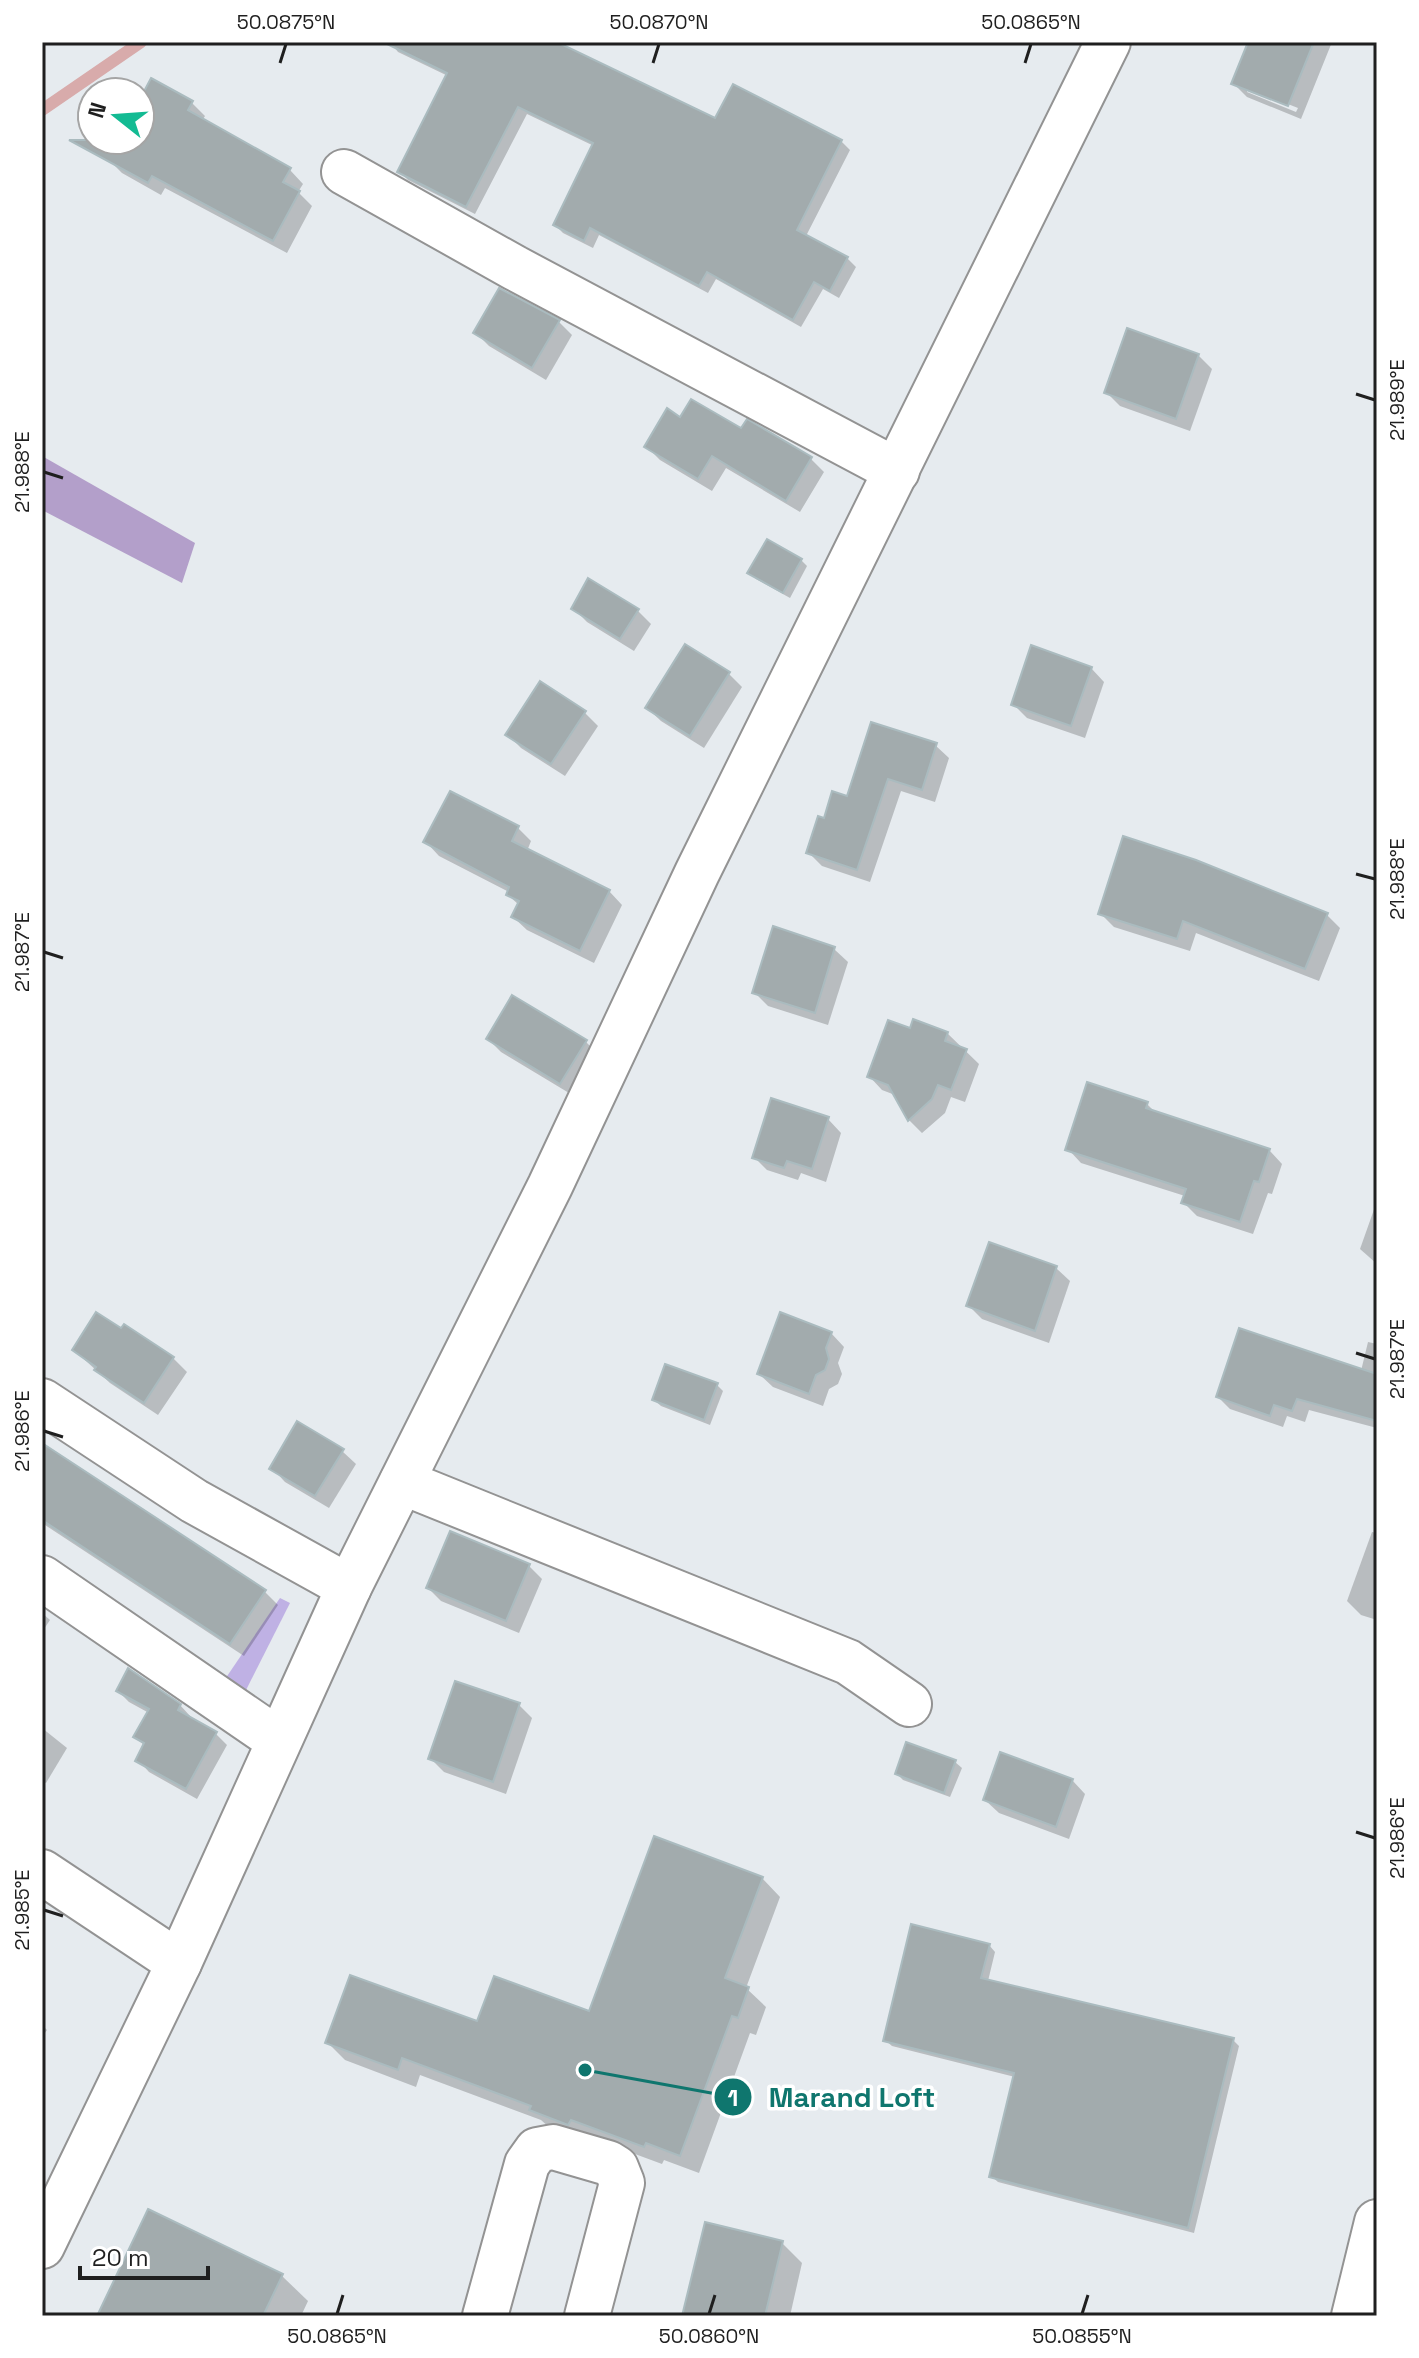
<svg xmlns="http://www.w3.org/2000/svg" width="1419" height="2358" font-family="'Space Grotesk',sans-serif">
<rect width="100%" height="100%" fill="#e6ebef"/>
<polygon fill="#bfb1e4" points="280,1598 290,1603 240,1702 219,1688"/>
<polygon fill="#b39fca" points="42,456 195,543 182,583 42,510"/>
<g fill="#0003" fill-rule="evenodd">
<polygon points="390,42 553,42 716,121 841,141 850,150 806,236 847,258 856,267 839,298 823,289 801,327 716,279 708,293 599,235 593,248 563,233 555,225 594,146 527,114 475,214 408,180 399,171 448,76 398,52"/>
<path d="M1250,42h82l-31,77 -54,-22 -14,-14zM1247,88l51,20 -2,4 -49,-20z"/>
<polygon points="140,103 192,103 205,116 202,121 290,170 303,184 298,192 312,206 287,253 165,188 161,195 122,173 109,160 120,140 140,140"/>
<polygon points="559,322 572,335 546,380 489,346 475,332"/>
<polygon points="1198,355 1212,369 1190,431 1120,406 1106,392"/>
<polygon points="681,420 742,431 747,422 811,459 824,472 800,512 726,468 712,491 660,460 647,447"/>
<polygon points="801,560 807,566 790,598 756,579 750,573"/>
<polygon points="573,608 637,610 651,624 634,651 587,622"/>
<polygon points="1091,668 1104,682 1085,738 1027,718 1013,704"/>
<polygon points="728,673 742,687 704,748 661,721 647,708"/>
<polygon points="585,713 598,726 565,776 521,748 508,735"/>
<polygon points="935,745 949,758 935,802 901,791 870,882 822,866 808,852 825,820 848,799"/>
<polygon points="518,828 531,841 527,851 609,891 622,905 594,963 527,930 513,917 519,905 508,895 509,892 439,856 426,842"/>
<polygon points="1100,913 1327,915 1340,928 1319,981 1196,933 1190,951 1114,927"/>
<polygon points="834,949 848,962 828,1025 768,1006 754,992"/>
<polygon points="911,1030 947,1033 979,1064 965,1102 951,1097 945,1113 922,1133 909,1120 895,1095 882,1090 869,1076"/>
<polygon points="488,1039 585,1041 599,1055 574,1096 501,1052"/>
<polygon points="1147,1104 1157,1114 1269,1150 1282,1164 1272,1194 1268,1193 1253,1234 1197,1216 1183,1202 1185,1196 1081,1163 1068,1149"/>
<polygon points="828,1119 841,1133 826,1182 801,1173 798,1180 767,1170 754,1157"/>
<polygon points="1377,1201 1377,1264 1360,1249"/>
<polygon points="1056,1268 1070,1281 1049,1343 982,1319 969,1306"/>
<polygon points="124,1326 173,1358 187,1372 158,1415 110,1383 74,1350 121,1331"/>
<polygon points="831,1333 844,1347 838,1363 842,1374 838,1384 829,1389 823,1406 773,1387 759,1374"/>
<polygon points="1368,1342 1377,1344 1377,1428 1309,1410 1305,1422 1287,1416 1283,1427 1230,1409 1218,1397 1361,1371"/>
<polygon points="717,1385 723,1391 710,1425 661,1406 654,1400"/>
<polygon points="42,1445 264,1591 278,1605 244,1656 42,1523"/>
<polygon points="342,1451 356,1464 329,1508 285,1482 272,1468"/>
<polygon points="1372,1532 1377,1533 1377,1620 1361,1615 1347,1601"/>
<polygon points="529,1566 542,1579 519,1633 441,1601 428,1588"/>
<polygon points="42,1613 50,1620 42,1632"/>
<polygon points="118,1691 180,1705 191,1717 190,1719 216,1734 227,1745 197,1799 149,1772 138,1760 145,1746 135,1737 149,1713 129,1702"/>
<polygon points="519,1705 532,1718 506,1794 444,1772 431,1759"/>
<polygon points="42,1728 67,1748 46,1783 42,1781"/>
<polygon points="955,1762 962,1768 950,1797 903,1780 897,1774"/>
<polygon points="1072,1780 1085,1794 1069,1839 999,1813 985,1800"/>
<polygon points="762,1878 780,1897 746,1988 766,2007 756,2035 750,2033 699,2173 664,2160 662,2164 589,2137 550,2128 541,2120 420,2075 416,2087 345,2060 327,2042 590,2013"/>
<polygon points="989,1945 995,1952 988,1981 1233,2040 1239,2046 1194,2233 998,2182 991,2176 1015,2077 892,2046 885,2040"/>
<polygon points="42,2025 47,2030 42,2037"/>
<polygon points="782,2243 802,2263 790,2316 685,2316"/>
<polygon points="282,2276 308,2301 301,2316 99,2316"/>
</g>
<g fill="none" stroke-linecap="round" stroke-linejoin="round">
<polyline stroke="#d8abab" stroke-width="12" points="42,110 141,42"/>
</g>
<g fill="#a2abad" stroke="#aabbbf" stroke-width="2">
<polygon points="383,42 557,42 715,118 733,84 842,140 797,230 848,257 830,291 814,282 793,320 707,272 699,286 590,228 584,241 553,225 593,143 518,107 466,207 397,172 447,73"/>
<polygon points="1248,42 1314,42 1288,106 1231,84"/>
<polygon points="151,78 193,101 188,110 291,168 283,182 300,191 273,241 152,176 148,183 69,140 140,140 140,99"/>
<polygon points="499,288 560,320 532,368 473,333"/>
<polygon points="1127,328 1199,354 1176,419 1104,393"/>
<polygon points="691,399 741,428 747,419 812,457 786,501 712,456 698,479 644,447 667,408 680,417"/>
<polygon points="767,539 802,559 783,593 747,573"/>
<polygon points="588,578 639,609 620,639 571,609"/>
<polygon points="685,644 730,672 690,736 645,708"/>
<polygon points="1031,645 1092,667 1071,726 1011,705"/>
<polygon points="540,681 586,711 551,764 505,735"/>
<polygon points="871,722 937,743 922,790 888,779 857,870 806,853 818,816 824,818 832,791 847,796"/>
<polygon points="450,791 519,826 512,841 610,890 580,951 511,917 519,901 506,895 509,887 423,842"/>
<polygon points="1123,836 1196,860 1328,913 1305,969 1183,921 1177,939 1098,914"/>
<polygon points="773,926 835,947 815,1013 752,993"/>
<polygon points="512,995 587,1040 560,1084 486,1039"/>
<polygon points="913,1019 948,1032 945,1041 967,1049 951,1090 938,1085 932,1099 908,1121 888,1085 867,1077 888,1020 910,1028"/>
<polygon points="1087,1082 1148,1102 1146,1108 1270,1149 1259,1182 1254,1181 1240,1222 1181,1203 1186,1189 1065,1150"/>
<polygon points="771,1098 829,1117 812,1169 787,1161 784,1168 752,1158"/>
<polygon points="989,1242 1057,1266 1035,1331 966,1306"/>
<polygon points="96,1312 121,1328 124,1324 174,1357 144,1403 94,1370 96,1367 72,1350"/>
<polygon points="780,1312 832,1332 826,1348 829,1359 825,1370 816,1375 809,1394 757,1374"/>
<polygon points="1239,1328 1377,1374 1377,1421 1297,1399 1292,1411 1274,1405 1270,1416 1216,1397"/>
<polygon points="665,1364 718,1383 704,1420 652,1400"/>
<polygon points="297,1421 344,1449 315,1496 269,1469"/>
<polygon points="42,1443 266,1590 230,1644 42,1520"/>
<polygon points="450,1531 530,1564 506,1621 426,1588"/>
<polygon points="128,1668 181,1704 178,1710 217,1732 186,1789 135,1761 144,1743 133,1737 149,1709 116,1691"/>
<polygon points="455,1681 520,1703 493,1782 428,1759"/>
<polygon points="906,1742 956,1760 944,1793 895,1774"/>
<polygon points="1000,1752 1073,1779 1056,1827 983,1800"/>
<polygon points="654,1836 763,1877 725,1978 749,1987 738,2018 732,2016 680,2156 646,2143 644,2147 571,2120 568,2125 529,2110 531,2106 402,2058 398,2070 325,2043 350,1975 477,2021 494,1976 589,2011"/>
<polygon points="911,1924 990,1944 981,1978 1234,2038 1188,2228 989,2177 1014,2073 883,2041"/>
<polygon points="148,2209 283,2274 263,2316 97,2316"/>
<polygon points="705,2222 783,2241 765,2316 682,2316"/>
</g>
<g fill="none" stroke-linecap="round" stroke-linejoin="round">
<g stroke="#939393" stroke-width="48">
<g id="minor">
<polyline points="344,172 515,268 897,471"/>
<polyline points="42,1401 194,1501 349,1587"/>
<polyline points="402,1482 848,1662 909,1704"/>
<polyline points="42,1578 278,1740"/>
<polyline points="42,1872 179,1963"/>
<polyline points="42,2246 179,1963 349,1587 550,1186 697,873 1108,42"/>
<polyline points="485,2316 527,2164 537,2150 553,2147 608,2163 616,2168 622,2183 587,2316"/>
<polyline points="1354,2316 1377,2222"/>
</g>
</g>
<use href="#minor" stroke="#fff" stroke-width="44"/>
</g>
<path fill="none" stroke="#1f1f1f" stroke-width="3" d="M280,63l6,-19M653,63l6,-19M1025,63l6,-19M1356,394l19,6M44,472l19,6M1356,874l19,5M44,952l19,6M1356,1353l19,6M44,1431l19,6M1356,1832l19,6M44,1910l19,6M337,2314l6,-19M709,2314l6,-19M1082,2314l6,-19"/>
<path fill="none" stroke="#0f766e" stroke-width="3" d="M585 2070L733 2097"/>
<g fill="#0f766e" stroke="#fff" stroke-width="3">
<circle cx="585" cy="2070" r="8"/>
<circle cx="733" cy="2097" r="20"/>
</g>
<g font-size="24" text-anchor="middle" font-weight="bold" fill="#fff">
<text x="733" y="2106">1</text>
</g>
<g font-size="28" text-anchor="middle" font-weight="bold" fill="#0f766e" stroke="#fff" stroke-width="7" stroke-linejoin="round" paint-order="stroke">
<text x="852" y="2107">Marand Loft</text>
</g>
<rect width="1419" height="2358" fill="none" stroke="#ffffff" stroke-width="88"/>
<g transform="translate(116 116) rotate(287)"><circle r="38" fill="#ffffff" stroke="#a5a5a5" stroke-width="2"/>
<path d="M0-6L14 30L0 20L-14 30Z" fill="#13bb93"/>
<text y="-12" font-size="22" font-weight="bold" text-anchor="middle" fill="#1f1f1f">N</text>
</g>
<path d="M80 2266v12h128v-12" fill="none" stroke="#1f1f1f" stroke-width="4"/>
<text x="92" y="2266" font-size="24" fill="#1f1f1f" stroke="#ffffff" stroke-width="6" paint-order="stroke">20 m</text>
<rect x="44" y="44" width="1331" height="2270" fill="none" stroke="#1f1f1f" stroke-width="3"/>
<g font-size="20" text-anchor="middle" fill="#1f1f1f">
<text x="286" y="29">50.0875°N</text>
<text x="659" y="29">50.0870°N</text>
<text x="1031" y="29">50.0865°N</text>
<text transform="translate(1397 400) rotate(-90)" y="7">21.989°E</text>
<text transform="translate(22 472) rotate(-90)" y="7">21.988°E</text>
<text transform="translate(1397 879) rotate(-90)" y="7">21.988°E</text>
<text transform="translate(22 952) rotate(-90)" y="7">21.987°E</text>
<text transform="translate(1397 1359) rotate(-90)" y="7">21.987°E</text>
<text transform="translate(22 1431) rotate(-90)" y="7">21.986°E</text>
<text transform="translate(1397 1838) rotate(-90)" y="7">21.986°E</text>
<text transform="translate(22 1910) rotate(-90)" y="7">21.985°E</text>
<text x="337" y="2343">50.0865°N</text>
<text x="709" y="2343">50.0860°N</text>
<text x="1082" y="2343">50.0855°N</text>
</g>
</svg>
